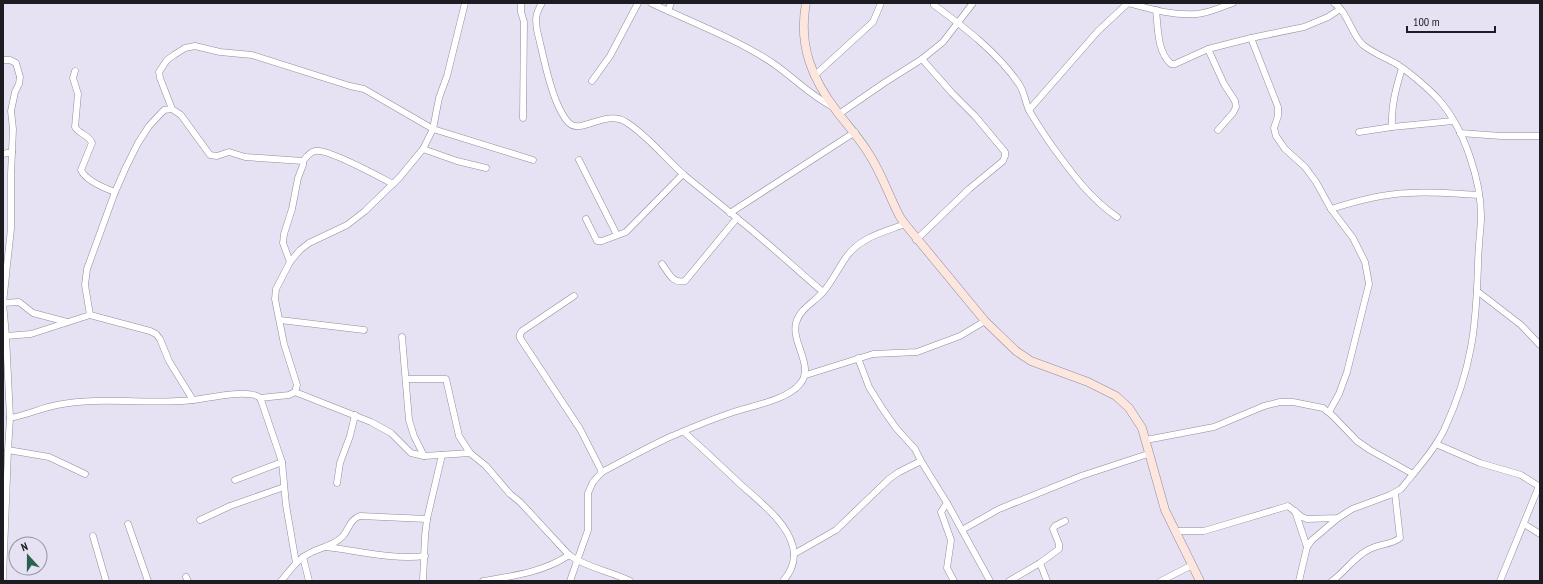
<svg xmlns="http://www.w3.org/2000/svg" width="1543" height="584" font-family="'PT Sans Narrow',sans-serif">
<rect width="100%" height="100%" fill="#e6e2f3"/>
<g fill="none" stroke-linecap="round" stroke-linejoin="round">
<g stroke="#908c9b" stroke-width="7">
<g id="street">
<polyline points="521,3 521,12 524,22 523,118"/>
<path d="M542,3c-6,10 -7,15 -5,27 6,24 15,76 32,93 12,12 36,-14 57,-1 22,14 39,36 58,53 18,15 36,29 54,44 29,23 57,49 85,73"/>
<path d="M651,3c40,19 86,36 123,61 20,14 37,32 59,43"/>
<path d="M1128,3c22,6 46,13 69,11 12,-1 24,-7 36,-11"/>
<path d="M934,5c30,22 63,47 85,79 6,9 6,19 11,28 8,13 16,26 25,38 19,26 36,49 62,67"/>
<path d="M1156,10c2,17 1,42 15,54h4l33,-15 43,-11 53,-11 24,-10 12,-8"/>
<polyline points="668,11 671,3"/>
<polyline points="1251,38 1278,107 1278,116 1274,128 1276,136 1285,149 1305,167 1316,182 1331,209 1353,238 1365,262 1369,284 1347,372 1339,394 1329,412"/>
<polyline points="1208,49 1224,84 1235,101 1236,107 1233,113 1218,130"/>
<polyline points="3,60 10,60 16,63 20,77 19,84 15,92 11,111 13,129 11,174 11,229 6,274"/>
<path d="M75,71l-2,7 5,16 -3,33c4,7 14,8 17,16l-11,27c5,11 23,18 34,22"/>
<polyline points="814,76 873,22 881,3"/>
<polyline points="592,81 610,56 638,3"/>
<polyline points="172,109 160,78 159,72 167,60 174,55 185,48 195,46 220,52 252,55 350,86 364,89 433,129 533,160"/>
<polyline points="1029,110 1098,31 1128,3"/>
<polyline points="839,114 884,83 922,59 943,42 973,3"/>
<path d="M1392,127c-1,-21 4,-39 10,-59"/>
<polyline points="1359,132 1392,127 1453,121"/>
<polyline points="1460,133 1501,136 1540,136"/>
<polyline points="423,149 457,161 486,168"/>
<polyline points="3,154 12,152"/>
<polyline points="579,160 617,235"/>
<path d="M303,161c3,-4 7,-9 12,-10 11,-3 65,26 78,33"/>
<path d="M1331,209c25,-8 50,-15 77,-16 24,-2 48,1 71,2"/>
<polyline points="730,213 855,132"/>
<polyline points="586,219 597,241 602,241 626,232 683,174"/>
<polyline points="916,240 969,189 1003,161 1005,156 1005,152 975,116 952,93 922,59"/>
<path d="M662,264c7,9 10,20 23,17l52,-63"/>
<polyline points="3,269 6,276 3,303 6,336 10,418 8,450 3,578"/>
<polyline points="1477,291 1521,325 1540,345"/>
<polyline points="574,296 522,331 520,334 520,338 580,429 602,472"/>
<polyline points="3,303 19,302 33,313 67,322"/>
<polyline points="90,315 85,285 87,269 115,192 126,167 138,143 149,126 164,110 172,109 181,115 210,155 217,156 229,152 245,157 303,161 303,165 298,178 292,209 284,234 283,243 290,262"/>
<polyline points="280,320 364,330"/>
<polyline points="6,336 31,334 90,315 150,331 156,334 160,339 169,361 193,400"/>
<polyline points="402,337 409,420 414,436 424,456"/>
<polyline points="858,358 869,387 882,408 896,428 915,449 921,461 947,503 990,581"/>
<polyline points="806,375 873,354 917,352 960,336 985,321"/>
<polyline points="406,379 446,379 459,436 470,453"/>
<path d="M295,392l76,30 20,11 20,20 13,3 46,-3 16,13 24,28 10,8 49,53c18,13 41,16 61,26"/>
<polyline points="260,398 289,395 295,392 297,385 284,344 275,299 276,289 290,262 300,250 309,243 347,225 365,211 399,178 423,149 433,129 439,98 447,76 465,3"/>
<path d="M10,418c17,-3 31,-10 47,-13 45,-9 91,0 136,-5 16,-2 49,-10 64,-4 3,1 4,4 5,7l20,59 4,43 10,58"/>
<path d="M684,432c18,16 36,33 54,50 19,18 49,39 55,65 3,13 -2,25 -10,34"/>
<polyline points="1146,440 1214,427 1264,406 1280,402 1293,402 1323,408 1333,416 1357,441 1370,450 1413,474"/>
<polyline points="1436,444 1480,463 1521,475 1540,487"/>
<polyline points="8,450 49,457 85,474"/>
<polyline points="235,480 282,462"/>
<polyline points="337,483 340,463 350,436 355,415"/>
<polyline points="947,503 941,512 951,540 947,568 954,581"/>
<polyline points="1295,511 1307,547"/>
<polyline points="200,520 230,506 284,487"/>
<polyline points="128,524 148,581"/>
<polyline points="1524,524 1540,534"/>
<polyline points="962,530 999,509 1081,476 1148,454"/>
<path d="M1175,531h29l84,-25 14,11 5,2 31,-1 14,-9 38,-14 11,-6c15,-19 32,-37 43,-59 12,-26 22,-55 27,-83 5,-26 6,-55 7,-81 0,-15 2,-31 3,-46 1,-38 -17,-92 -42,-120 -11,-12 -31,-29 -44,-37 -11,-6 -22,-10 -32,-18 -12,-11 -15,-33 -29,-42"/>
<polyline points="93,536 106,581"/>
<path d="M327,547c32,4 66,13 98,9"/>
<polyline points="794,554 836,530 889,479 899,472 921,461"/>
<polyline points="303,557 309,581"/>
<polyline points="1040,563 1047,581"/>
<polyline points="186,577 188,581"/>
<path d="M281,581c9,-10 16,-22 29,-28 11,-6 24,-7 33,-17 6,-7 7,-17 17,-20l67,3"/>
<polyline points="423,581 425,536 427,519 442,455"/>
<path d="M483,581c30,-5 61,-9 86,-26"/>
<path d="M570,581l18,-51v-37l5,-11 9,-10c23,-12 46,-25 70,-36 17,-7 35,-15 53,-21 22,-9 60,-13 75,-31 15,-18 -9,-41 -4,-61 4,-15 19,-21 28,-32 9,-11 15,-24 23,-35 14,-19 37,-24 58,-32"/>
<polyline points="1009,581 1040,563 1059,549 1059,544 1053,529 1055,526 1065,521"/>
<polyline points="1161,581 1192,565"/>
<polyline points="1299,581 1307,547 1312,540 1338,518"/>
<path d="M1332,581c13,-9 22,-24 36,-31 10,-6 23,-5 32,-12l-5,-45"/>
<polyline points="1500,581 1539,486"/>
</g>
</g>
<g stroke="#908c9b" stroke-width="9">
<path id="secondary" d="M806,3c-8,43 6,76 32,110 11,14 22,26 31,41 13,20 20,42 31,63l5,7 80,97 31,30 15,10 57,21 28,14 13,12 13,20 23,82 35,71"/>
</g>
<use href="#street" stroke="#fff" stroke-width="6"/>
<use href="#secondary" stroke="#fce6dd" stroke-width="8"/>
</g>
<rect width="1543" height="584" fill="none" stroke="#1d1c22" stroke-width="8"/>
<g transform="translate(28 556) rotate(339)"><circle r="19" fill="#e6e2f3" stroke="#96939f"/>
<path d="M0-3L7 15L0 10L-7 15Z" fill="#27634e"/>
<text y="-6" font-size="11" font-weight="bold" text-anchor="middle" fill="#1d1c22">N</text>
</g>
<path d="M1407 26v6h88v-6" fill="none" stroke="#1d1c22" stroke-width="2"/>
<text x="1413" y="26" font-size="12" fill="#1d1c22" stroke="#e6e2f3" stroke-width="3" paint-order="stroke">100 m</text>
</svg>
